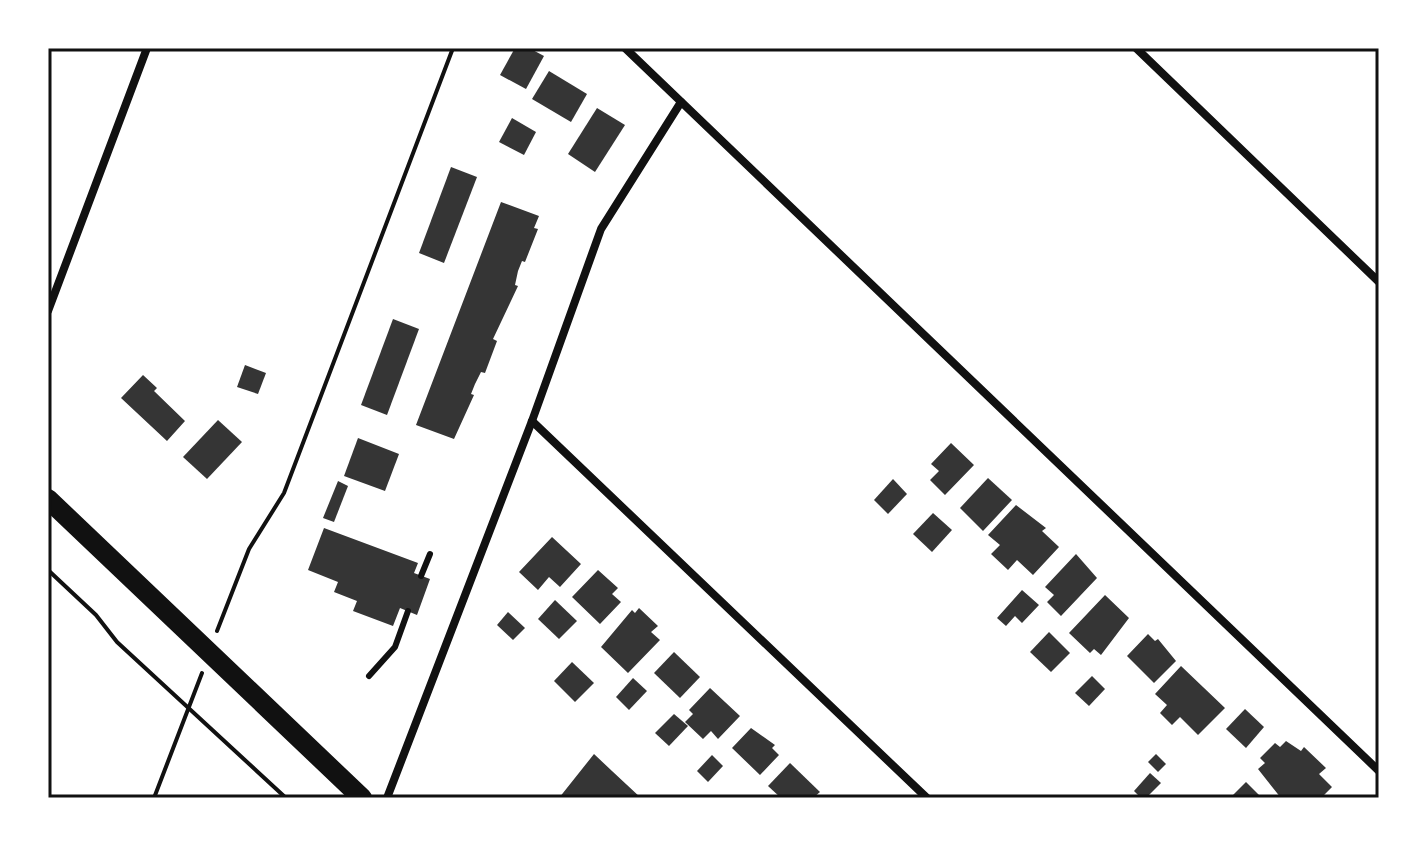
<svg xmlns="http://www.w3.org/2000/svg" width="1427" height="846" font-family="Overpass,sans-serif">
<rect width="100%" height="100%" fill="#fff"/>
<g fill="#353535">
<polygon points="515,48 529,48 544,56 526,89 500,75"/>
<polygon points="549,71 587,94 571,122 532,99"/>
<polygon points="597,108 625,125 595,172 568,154"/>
<polygon points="512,118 536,132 524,155 499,142"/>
<polygon points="451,167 477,177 444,263 419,253"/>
<polygon points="501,202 539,216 534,228 538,229 525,262 522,261 518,271 515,285 518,286 493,339 497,341 485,373 481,372 475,384 471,394 474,395 454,439 416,425"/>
<polygon points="393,319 419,329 387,415 361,405"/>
<polygon points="245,365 266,373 258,394 237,387"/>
<polygon points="143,375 157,388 154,391 185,421 167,441 121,398"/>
<polygon points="218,420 242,442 207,479 183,457"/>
<polygon points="358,438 399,454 385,491 344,476"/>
<polygon points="951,443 974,465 945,495 930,480 939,471 931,464"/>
<polygon points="988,478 1012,500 983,531 960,508"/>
<polygon points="893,479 907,494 888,514 874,500"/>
<polygon points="338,481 348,486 334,522 323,518"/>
<polygon points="1016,505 1046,528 1042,531 1059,547 1033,575 1017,560 1008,570 991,554 1000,545 988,535"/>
<polygon points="933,513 952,530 932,552 913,534"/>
<polygon points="324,528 418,563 414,573 430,579 417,615 400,608 393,626 353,611 357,601 334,592 338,582 308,570"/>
<polygon points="552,537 581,564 560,587 549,577 538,590 519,572"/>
<polygon points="1076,554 1097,578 1061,616 1047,602 1054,595 1045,587"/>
<polygon points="598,570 618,588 612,594 621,602 600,624 572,597"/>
<polygon points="1022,590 1039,605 1022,623 1015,616 1006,626 997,618"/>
<polygon points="1105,595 1129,618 1101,655 1094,649 1090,653 1069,633"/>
<polygon points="555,600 577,621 559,639 538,619"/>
<polygon points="639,608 658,626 651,632 660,640 628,673 601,647 632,610 635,613"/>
<polygon points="508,612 525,628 513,640 497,625"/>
<polygon points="1049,632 1070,653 1051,672 1030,652"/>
<polygon points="1148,634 1155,641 1158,639 1176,661 1154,683 1127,656"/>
<polygon points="674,652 700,677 680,698 654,673"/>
<polygon points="572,662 594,683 575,702 554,681"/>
<polygon points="1181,666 1225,708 1198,735 1180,717 1172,725 1160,713 1167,705 1155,694"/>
<polygon points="1092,676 1105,689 1089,706 1075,693"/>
<polygon points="633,678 647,691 629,710 616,697"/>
<polygon points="710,688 740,716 718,739 711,731 703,739 685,722 693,714 689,710"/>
<polygon points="1245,709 1264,727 1246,748 1226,729"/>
<polygon points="674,714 688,726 669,746 655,733"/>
<polygon points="751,728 775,745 772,748 779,755 760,775 732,748"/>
<polygon points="1286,741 1301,751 1304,747 1326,768 1319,774 1332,787 1321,798 1281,798 1258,769 1265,763 1260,758 1275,743 1280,747"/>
<polygon points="594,754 612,771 641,798 559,798"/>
<polygon points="1156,754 1166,764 1158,772 1148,762"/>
<polygon points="712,755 723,766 708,782 697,771"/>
<polygon points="790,763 820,792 813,798 781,798 768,786"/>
<polygon points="1150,773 1161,783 1146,798 1141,798 1134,791"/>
<polygon points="1246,782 1262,798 1230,798"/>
</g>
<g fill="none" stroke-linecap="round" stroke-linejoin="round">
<g stroke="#111" stroke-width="4">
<polyline points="48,570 96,615 117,642 286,798"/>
<polyline points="217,631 249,549 284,493 453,48"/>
<polyline points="154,798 202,673"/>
</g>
<g stroke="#111" stroke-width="6">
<polyline points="421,576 430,554"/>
<polyline points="369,676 395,647 408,611"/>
</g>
<g stroke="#111" stroke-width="8">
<polyline points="625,48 1379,771"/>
<polyline points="1136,48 1379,282"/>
<polyline points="48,311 147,48"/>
<polyline points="532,421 927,798"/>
<polyline points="387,798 532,421 601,229 681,102"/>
</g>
<polyline stroke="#111" stroke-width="20" points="48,499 362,798"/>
</g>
<rect width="1427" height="846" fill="none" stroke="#ffffff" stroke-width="100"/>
<rect x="50" y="50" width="1327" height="746" fill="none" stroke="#111" stroke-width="3"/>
</svg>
